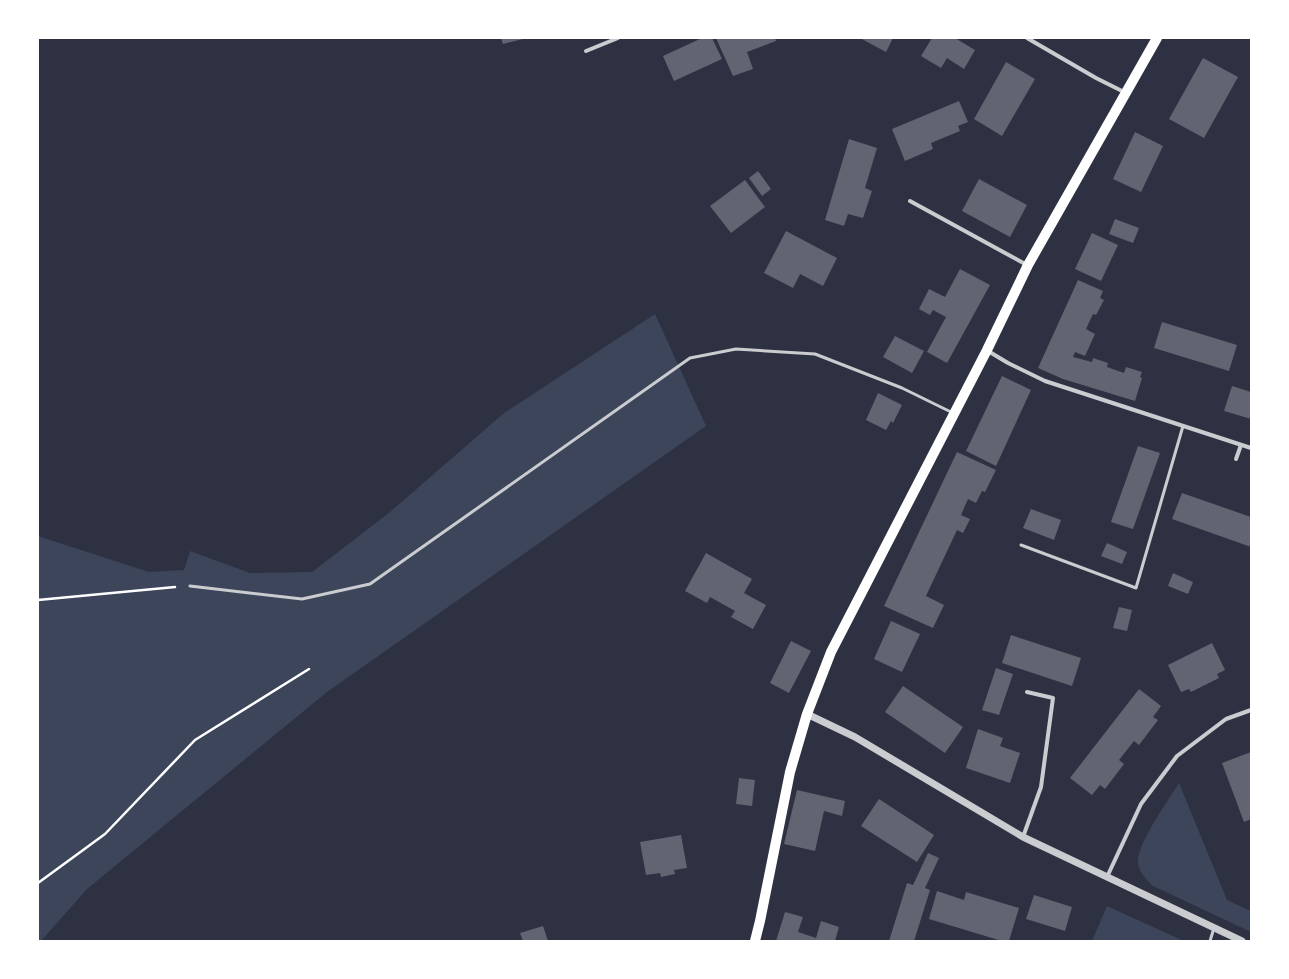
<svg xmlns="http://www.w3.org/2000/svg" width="1289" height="979" font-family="'Work Sans',sans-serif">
<rect width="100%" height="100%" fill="#2d3142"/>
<g fill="#3c4559">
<polygon points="655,314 706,426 327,692 87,889 41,941 38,941 38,536 149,572 184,570 190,551 250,573 312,572 390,512 504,413"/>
<path d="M1179,783l48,117 24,11v21l-98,-46c-6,-6 -14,-13 -15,-23 -1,-20 30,-62 41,-80z"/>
<polygon points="1107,906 1184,941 1092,941"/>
</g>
<g fill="#626471">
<polygon points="501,38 523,38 523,39 503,44"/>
<polygon points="702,38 712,38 722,59 674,81 663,56"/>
<polygon points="716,38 775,38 776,41 747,52 753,69 733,76"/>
<polygon points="860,38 893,38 886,52"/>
<polygon points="932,38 955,38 975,50 964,69 947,58 941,68 921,56"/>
<polygon points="1203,58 1238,77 1204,138 1169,119"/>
<polygon points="1006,62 1035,79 1002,136 974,119"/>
<polygon points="959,101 968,122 958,126 960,131 931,143 933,149 905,161 892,129"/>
<polygon points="1135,132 1163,146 1141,192 1113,179"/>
<polygon points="849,139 877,148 865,188 872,191 863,218 848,214 844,226 825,220"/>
<polygon points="758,171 771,189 762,196 749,178"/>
<polygon points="979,179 1027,205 1010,237 962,211"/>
<polygon points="745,180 765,207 731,233 710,206"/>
<polygon points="1115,219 1139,228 1133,243 1109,234"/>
<polygon points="786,231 837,258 823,286 800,274 793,288 764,273"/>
<polygon points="1092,233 1118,245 1101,281 1075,269"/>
<polygon points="960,269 990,285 947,363 927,352 946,317 933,310 930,315 919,309 929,289 945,297"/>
<polygon points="1078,280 1103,291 1100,298 1104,300 1096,315 1093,314 1086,329 1095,334 1085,356 1075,352 1073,357 1092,362 1093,358 1108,363 1107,367 1124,373 1126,367 1142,372 1140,377 1142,378 1135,401 1063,379 1038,368"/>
<polygon points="1162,322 1237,345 1229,371 1154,348"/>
<polygon points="895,336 924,351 912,373 883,357"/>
<polygon points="1002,376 1031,390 996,466 966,451"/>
<polygon points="1232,386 1251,392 1251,419 1224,411"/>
<polygon points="878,393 902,405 893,423 891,421 886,430 866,420"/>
<polygon points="1138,446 1160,453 1133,529 1111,522"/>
<polygon points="957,452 996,470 985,492 982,491 976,503 968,499 961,515 970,519 963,533 957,530 926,596 944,605 933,628 884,606"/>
<polygon points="1182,493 1251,517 1251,547 1172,519"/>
<polygon points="1031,509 1061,520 1054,540 1023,528"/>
<polygon points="1107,543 1127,552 1122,564 1101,556"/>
<polygon points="706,553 752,579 744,593 766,605 753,629 731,617 735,611 710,597 707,603 685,591"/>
<polygon points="1173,573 1193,582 1188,594 1168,586"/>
<polygon points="1119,607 1132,610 1127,631 1113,628"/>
<polygon points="891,621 920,634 902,672 874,659"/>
<polygon points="1011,635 1081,658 1072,686 1002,663"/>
<polygon points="791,641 811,651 789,693 770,683"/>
<polygon points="1212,643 1225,670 1217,674 1219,678 1191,692 1189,689 1181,692 1168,665"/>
<polygon points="996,668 1013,674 999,715 982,710"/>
<polygon points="903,686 963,727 945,753 885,712"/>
<polygon points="1139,689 1161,706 1153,717 1158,720 1139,745 1134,741 1119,760 1124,764 1105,789 1100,785 1092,795 1070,778"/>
<polygon points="978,729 1003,738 1000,746 1020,753 1010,783 966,768"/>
<polygon points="1251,752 1251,819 1244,822 1222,763"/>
<polygon points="739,778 755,780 752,806 736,804"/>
<polygon points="797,790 845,801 842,816 824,811 815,851 784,844"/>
<polygon points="879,799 934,835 917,862 861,826"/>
<polygon points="681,835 687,868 674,870 675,874 661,877 660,873 646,875 640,842"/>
<polygon points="928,853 939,858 925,888 930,890 914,941 889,941 907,883 913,885"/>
<polygon points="937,891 964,900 966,892 1019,908 1009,941 1002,941 929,919"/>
<polygon points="1034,895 1072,907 1065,931 1026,919"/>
<polygon points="785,912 803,917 798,932 816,938 821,921 839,927 835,941 776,941"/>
<polygon points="543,926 548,941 523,941 520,933"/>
</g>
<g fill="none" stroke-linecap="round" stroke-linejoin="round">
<g stroke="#fff" stroke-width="2.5">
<polyline points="38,600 175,587"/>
<polyline points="38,883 105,834 195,740 309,669"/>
</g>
<g stroke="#caccd0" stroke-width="3">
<polyline points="1021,545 1136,588 1183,426"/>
<polyline points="190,586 302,599 370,584 690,358 736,349 815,354 902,388 953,413"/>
<polyline points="1210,941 1214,928"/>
</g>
<g stroke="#caccd0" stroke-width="4">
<polyline points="1027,38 1096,78 1126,93"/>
<polyline points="586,51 618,38"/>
<polyline points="910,201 1027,265"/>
<polyline points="988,351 1008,363 1045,381 1251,448"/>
<polyline points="1236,459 1241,445"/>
<polyline points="1023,837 1041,787 1053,698 1027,692"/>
<polyline points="1107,877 1141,804 1177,756 1226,719 1251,710"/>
</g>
<polyline stroke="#caccd0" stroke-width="7" points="807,714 855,737 1023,837 1242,941"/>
<polyline stroke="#fff" stroke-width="10" points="755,941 760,921 790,772 807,714 831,652 987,350 1028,265 1157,38"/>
</g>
<rect width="1289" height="979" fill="none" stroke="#ffffff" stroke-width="78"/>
</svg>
